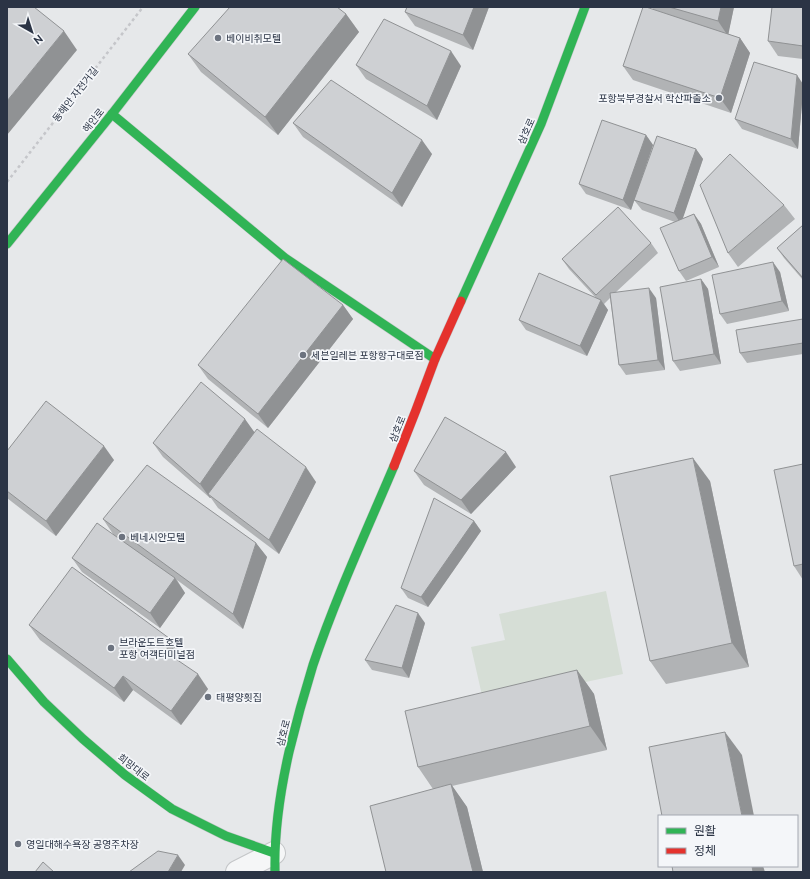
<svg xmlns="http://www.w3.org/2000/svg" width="810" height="879" font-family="Ubuntu,'Noto Sans KR',sans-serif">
<rect width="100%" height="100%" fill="#e6e8ea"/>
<polygon fill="#d6ded6" points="606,591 623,674 484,704 471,647 505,640 499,614"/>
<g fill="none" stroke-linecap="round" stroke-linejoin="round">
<g stroke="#c4c6c8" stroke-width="24">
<polyline id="street" points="237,872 274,853"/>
</g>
<g stroke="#c4c6c8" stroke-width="10">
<g id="fast">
<polyline points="112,114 285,258 435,359"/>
<polyline points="7,244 112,114 195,7"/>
<polyline points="461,301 541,124 585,7"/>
<polyline points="7,659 44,702 83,739 125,775 172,809 226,836 274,853"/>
<path d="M275,872c-1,-41 5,-80 14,-120 7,-29 15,-58 24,-87 23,-68 53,-133 81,-199"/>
</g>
</g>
<g stroke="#c4c6c8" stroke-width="10">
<polyline id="jam" points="394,466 416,410 435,359 461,301"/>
</g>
<polyline stroke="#c5c6ca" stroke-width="2.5" stroke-dasharray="3 3" stroke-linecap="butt" points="7,182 143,7"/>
<use href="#street" stroke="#f5f6f7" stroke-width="22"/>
<use href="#fast" stroke="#30b455" stroke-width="9"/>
<use href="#jam" stroke="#e5322d" stroke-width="9"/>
</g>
<g fill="#b1b3b5">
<polygon points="407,7 489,7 473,50 415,26 405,12"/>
<polygon points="651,7 734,7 728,34 740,38 750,53 731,113 633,80 623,66 653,9"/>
<polygon points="803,7 803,59 778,56 768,41"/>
<polygon points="346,14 359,32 278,135 201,72 188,54"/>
<polygon points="356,65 461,66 437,120 366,79"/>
<polygon points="803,84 803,92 798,149 742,129 735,119"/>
<polygon points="293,123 432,154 402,207 303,137"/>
<polygon points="646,135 653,145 631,210 586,194 579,184"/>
<polygon points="696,149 703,159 682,219 694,214 701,224 719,267 686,281 679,271 675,222 642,210 634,200"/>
<polygon points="784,205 795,219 738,267 728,253"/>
<polygon points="803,225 803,280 784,258 777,248"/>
<polygon points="651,243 658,253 616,292 656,298 665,370 626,375 619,365 610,298 604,304 608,310 587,356 526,330 519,320 596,298 569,269 562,259"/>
<polygon points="780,272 789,311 727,324 720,314"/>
<polygon points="701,279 708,289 721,364 680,371 673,361"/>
<polygon points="343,305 353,319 268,428 208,379 198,365"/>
<polygon points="803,319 803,354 747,363 740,353"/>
<polygon points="255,433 316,482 279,554 218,508 211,498 210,498 163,457 153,443"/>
<polygon points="7,451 114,460 56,536 7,498"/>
<polygon points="803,464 803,580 794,566"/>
<polygon points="516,467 471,514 424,485 414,471"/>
<polygon points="710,481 749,667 666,684 650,661"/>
<polygon points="103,519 256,543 267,557 243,629 177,580 185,593 160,628 82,572 72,558 113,534"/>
<polygon points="474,521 481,531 428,607 408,598 401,588"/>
<polygon points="425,623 409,678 372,670 365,660"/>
<polygon points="29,625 183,655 178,661 208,689 181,725 133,690 124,702 40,640"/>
<polygon points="577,670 594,694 607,750 452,786 467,807 483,872 386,872 433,789 418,767"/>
</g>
<g fill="#909294">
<polygon points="474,7 489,7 473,50 463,35"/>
<polygon points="721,7 734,7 728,36 718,21"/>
<polygon points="346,14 359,32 278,135 265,117"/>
<polygon points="64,31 77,50 7,135 7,101"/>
<polygon points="740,38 750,53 731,113 720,98"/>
<polygon points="451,51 461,66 437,120 427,106"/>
<polygon points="797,75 803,84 803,92 798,149 791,139"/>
<polygon points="646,135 653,145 631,210 623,200"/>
<polygon points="422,140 432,154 402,207 392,193"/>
<polygon points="696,149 703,159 681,224 674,213"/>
<polygon points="694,214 701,224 719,267 712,257"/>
<polygon points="773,262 780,272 789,311 782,301"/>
<polygon points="701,279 708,289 721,364 714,354"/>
<polygon points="649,288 656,298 665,370 658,360"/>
<polygon points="601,300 608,310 587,356 580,346"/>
<polygon points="343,305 353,319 268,428 258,414"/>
<polygon points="245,419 255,433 208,494 211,498 210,498 200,484"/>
<polygon points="104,446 114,460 56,536 46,521"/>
<polygon points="506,452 516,467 471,514 461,500"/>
<polygon points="693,458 710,481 749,667 732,643"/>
<polygon points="306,467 316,482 279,554 269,540"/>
<polygon points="474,521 481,531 428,607 421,597"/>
<polygon points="256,543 267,557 243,629 233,614"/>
<polygon points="175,578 185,593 160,628 150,613"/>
<polygon points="418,613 425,623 409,678 402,668"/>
<polygon points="173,641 183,655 174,666 164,651"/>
<polygon points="577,670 594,694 607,750 590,726"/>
<polygon points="198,674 208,689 181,725 171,711"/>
<polygon points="123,676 133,690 124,702 114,688"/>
<polygon points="725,732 742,755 754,816 742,816"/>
<polygon points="451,784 467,807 483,872 473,872"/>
<polygon points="178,855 185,865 181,872 168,872"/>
<polygon points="752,866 763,866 765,872 753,872"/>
</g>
<g fill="#ced0d3" stroke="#909294">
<polygon points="7,7 34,7 64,31 7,101"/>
<polygon points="230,7 337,7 346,14 265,117 188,54"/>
<polygon points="407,7 474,7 463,35 405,12"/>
<polygon points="643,7 646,7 740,38 720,98 623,66"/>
<polygon points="669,7 721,7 718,21"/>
<polygon points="772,7 803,7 803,46 768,41"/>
<polygon points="384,19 451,51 427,106 356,65"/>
<polygon points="754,62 797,75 791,139 735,119"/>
<polygon points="331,80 422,140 392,193 293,123"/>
<polygon points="602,120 646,135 623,200 579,184"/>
<polygon points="657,136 696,149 674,213 634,200"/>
<polygon points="730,154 784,205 728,253 700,185"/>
<polygon points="618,207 651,243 596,295 562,259"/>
<polygon points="694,214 712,257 679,271 660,228"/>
<polygon points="803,225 803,278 777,248"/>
<polygon points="283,259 343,305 258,414 198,365"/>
<polygon points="773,262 782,301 720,314 712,275"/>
<polygon points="539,273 601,300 580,346 519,320"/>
<polygon points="701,279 714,354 673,361 660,287"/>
<polygon points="649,288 658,360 619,365 610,293"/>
<polygon points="803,319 803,343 740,353 736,330"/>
<polygon points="201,382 245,419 200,484 153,443"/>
<polygon points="46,401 104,446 46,521 7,491 7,451"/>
<polygon points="445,417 506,452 461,500 414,471"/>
<polygon points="257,429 306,467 269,540 208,494"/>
<polygon points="693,458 732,643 650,661 610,476"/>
<polygon points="803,464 803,564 794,566 774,470"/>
<polygon points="147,465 256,543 233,614 103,519"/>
<polygon points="434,498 474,521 421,597 401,588"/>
<polygon points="97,523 175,578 150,613 72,558"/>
<polygon points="72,567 173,641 164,651 198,674 171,711 123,676 114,688 29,625"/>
<polygon points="396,605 418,613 402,668 365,660"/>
<polygon points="577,670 590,726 418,767 405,711"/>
<polygon points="725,732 742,816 662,816 649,747"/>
<polygon points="451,784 473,872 386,872 370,806"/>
<polygon points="158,851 178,855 168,872 129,872"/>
<polygon points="43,862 54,872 35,872"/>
<polygon points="672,866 752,866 753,872 673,872"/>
</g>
<g fill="#6c737f" stroke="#f4f6f9" stroke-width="1.5">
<circle cx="218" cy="38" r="4"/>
<circle cx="719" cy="98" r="4"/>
<circle cx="303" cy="355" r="4"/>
<circle cx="122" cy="537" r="4"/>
<circle cx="111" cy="648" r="4"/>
<circle cx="208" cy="697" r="4"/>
<circle cx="18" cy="844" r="4"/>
</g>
<g text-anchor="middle" stroke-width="3.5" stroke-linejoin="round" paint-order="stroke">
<g font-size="10" fill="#2b3445" stroke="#f4f6f9" text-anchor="start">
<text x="226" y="42">베이비취모텔</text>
<text x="711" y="102" text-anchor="end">포항북부경찰서 학산파출소</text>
<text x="311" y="359">세븐일레븐 포항항구대로점</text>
<text x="130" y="541">베네시안모텔</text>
<text x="119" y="646">브라운도트호텔<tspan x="119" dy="12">포항 여객터미널점</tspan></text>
<text x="216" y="701">태평양횟집</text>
<text x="26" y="848">영일대해수욕장 공영주차장</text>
</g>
<g font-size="10" fill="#2b3445" stroke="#f4f6f9">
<text transform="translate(75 94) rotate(-52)" y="4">동해안 자전거길</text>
<text transform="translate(93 120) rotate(-51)" y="4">해안로</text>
<text transform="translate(526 131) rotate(-66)" y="4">삼호로</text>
<text transform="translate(397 429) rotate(-68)" y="4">삼호로</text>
<text transform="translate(283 733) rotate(-76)" y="4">삼호로</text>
<text transform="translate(134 767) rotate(38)" y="4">희망대로</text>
</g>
</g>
<rect width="810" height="879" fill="none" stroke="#2b3445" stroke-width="16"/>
<rect x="658" y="815" width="140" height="52" fill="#f4f6f9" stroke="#a4a8b1"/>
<rect x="666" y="828" width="20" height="6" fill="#30b455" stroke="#a4a8b1"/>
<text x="694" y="835" font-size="12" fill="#2b3445">원활</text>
<rect x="666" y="848" width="20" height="6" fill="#e5322d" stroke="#a4a8b1"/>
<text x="694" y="855" font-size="12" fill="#2b3445">정체</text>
<g transform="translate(32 32) rotate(141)" stroke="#f4f6f9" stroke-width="3" paint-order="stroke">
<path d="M0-3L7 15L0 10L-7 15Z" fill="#2b3445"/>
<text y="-6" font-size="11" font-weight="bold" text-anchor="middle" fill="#2b3445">N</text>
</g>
</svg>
